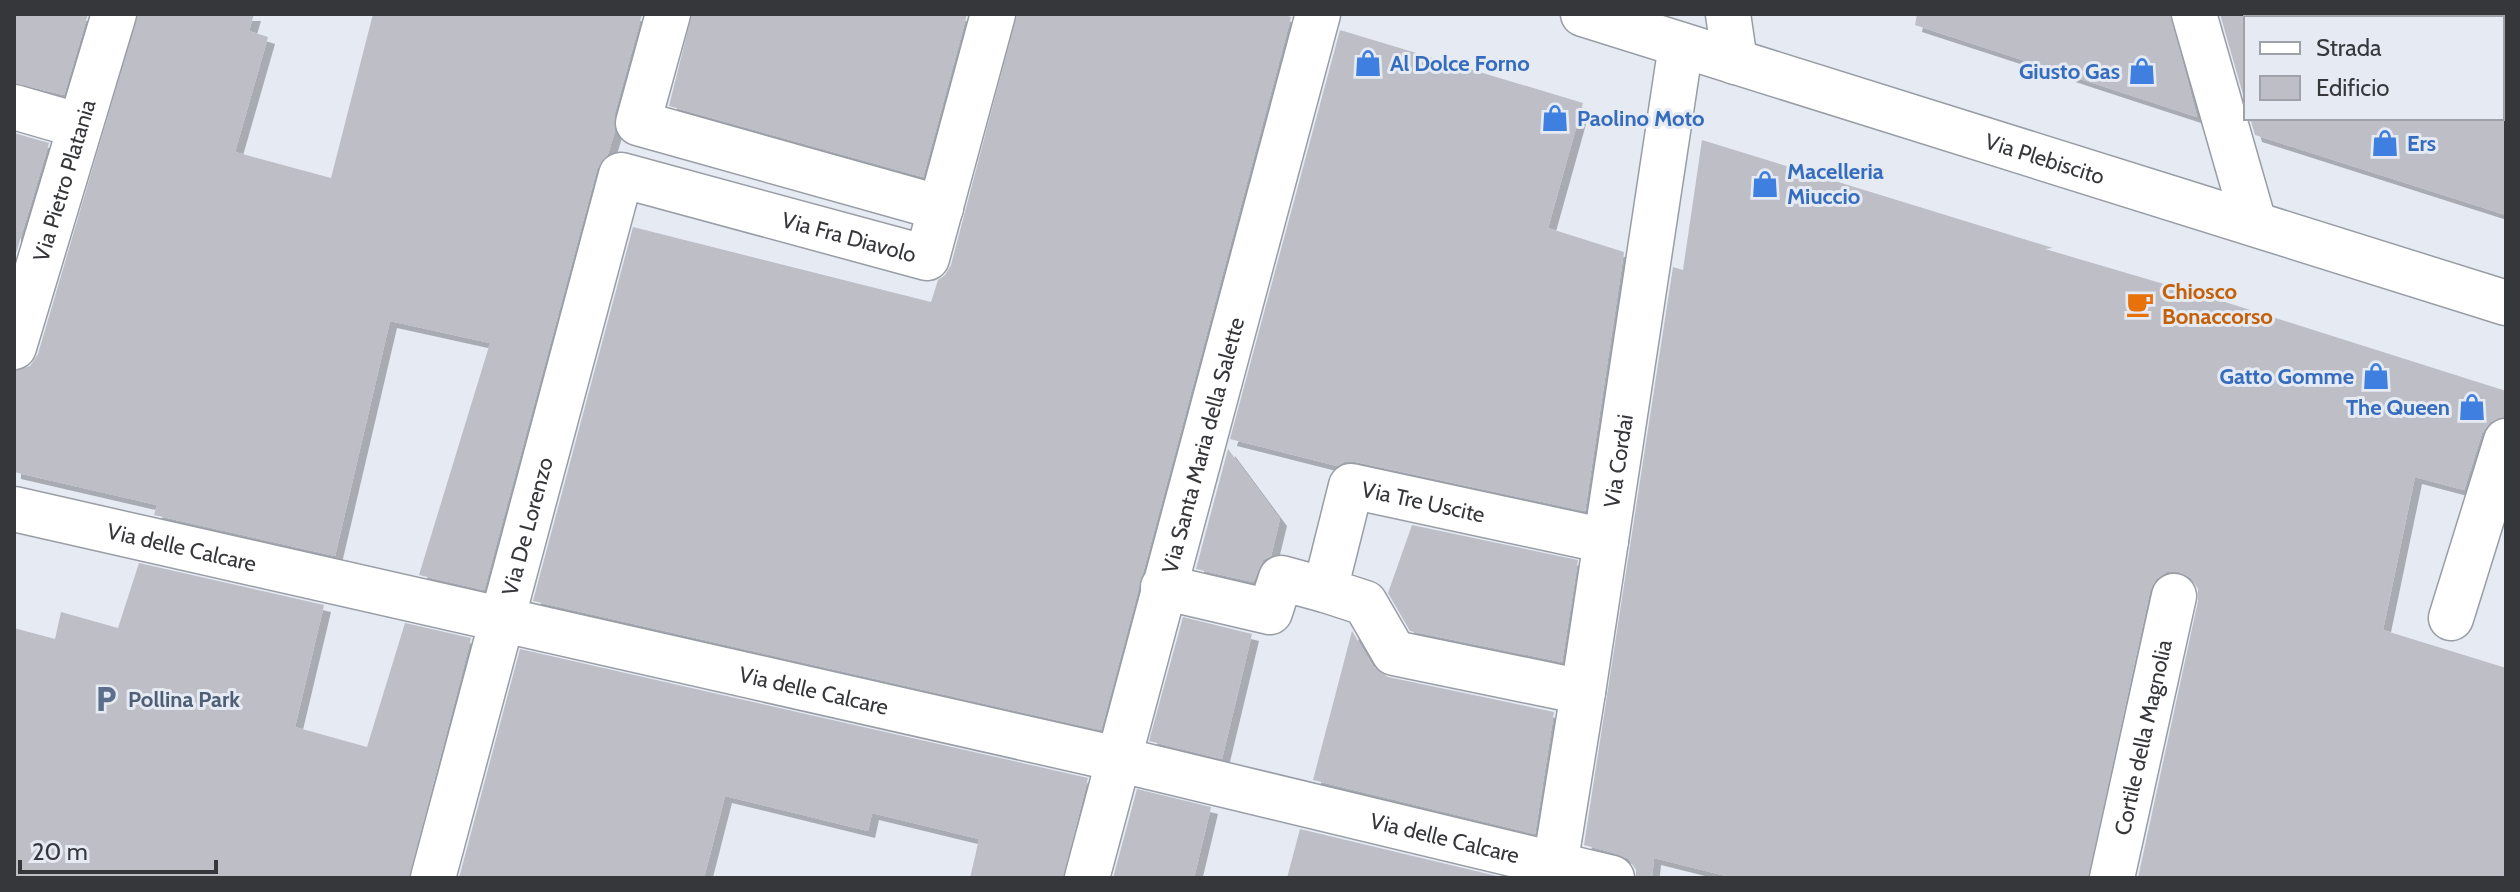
<svg xmlns="http://www.w3.org/2000/svg" width="2520" height="892" font-family="Cabin,sans-serif">
<defs>
<filter id="shadow"><feDropShadow dx="7" dy="7" stdDeviation="0" flood-color="#0004"/></filter>
</defs>
<rect width="100%" height="100%" fill="#e5eaf3"/>
<g fill="#bebec7" filter="url(#shadow)">
<polygon points="14,14 88,14 64,95 14,83"/>
<polygon points="138,14 254,14 249,31 268,37 235,152 331,178 373,14 642,14 614,116 615,131 608,154 597,169 484,590 419,575 490,343 390,321 335,556 154,515 157,505 14,472 14,371 30,366 38,354"/>
<polygon points="692,14 967,14 923,177 669,106"/>
<polygon points="1017,14 1281,14 1291,17 1101,730 533,601 633,227 931,302 938,280 945,275 951,265"/>
<polygon points="1917,14 2170,14 2197,117 1915,25"/>
<polygon points="2220,14 2246,14 2246,105"/>
<polygon points="1340,30 1583,103 1548,228 1624,252 1585,511 1356,462 1344,462 1337,466 1230,439"/>
<polygon points="2250,118 2506,118 2506,215 2255,135"/>
<polygon points="14,133 49,143 14,260"/>
<polygon points="1702,140 2053,248 2045,249 2225,302 2506,391 2506,417 2490,422 2482,433 2464,490 2415,477 2383,630 2506,668 2506,878 2138,878 2198,601 2198,589 2191,578 2179,572 2166,572 2156,579 2150,591 2088,878 1734,878 1654,858 1652,878 1636,878 1636,870 1629,859 1618,854 1584,845 1673,267 1683,270"/>
<polygon points="1228,449 1280,519 1271,556 1263,560 1253,582 1196,569"/>
<polygon points="1412,525 1578,560 1562,662 1410,631 1388,593"/>
<polygon points="139,563 324,605 295,727 367,747 405,623 471,638 409,878 14,878 14,628 55,639 61,612 118,628"/>
<polygon points="1183,617 1252,634 1222,759 1149,741"/>
<polygon points="1352,631 1373,666 1388,677 1554,712 1535,834 1313,780"/>
<polygon points="520,649 1088,778 1063,878 970,878 979,839 872,813 868,831 725,796 704,878 459,878"/>
<polygon points="1137,789 1211,807 1194,878 1113,878"/>
<polygon points="1300,829 1505,878 1287,878"/>
</g>
<g fill="none" stroke-linecap="round" stroke-linejoin="round">
<g stroke="#999da5" stroke-width="47">
<polyline id="pedestrian" points="1163,587 1270,612 1281,578 1325,590"/>
</g>
<g stroke="#999da5" stroke-width="47">
<g id="minor">
<polyline points="668,14 638,123 941,208"/>
<polyline points="1728,14 1735,62"/>
<polyline points="2194,14 2254,223"/>
<polyline points="14,107 80,126"/>
<path id="s1" d="M14,347l100,-333"/>
<path id="s2" d="M14,509l1103,250 495,119"/>
<polyline points="2451,618 2506,441"/>
<path id="s3" d="M1583,692l-189,-39 -29,-50 -40,-13 26,-104 255,55"/>
<path id="s4" d="M433,878l188,-703 306,83 66,-244"/>
<path id="s5" d="M1087,878l231,-864"/>
<path id="s6" d="M1553,878l30,-186 98,-647"/>
<path id="s7" d="M2112,878l62,-282"/>
</g>
</g>
<g stroke="#999da5" stroke-width="47">
<g id="secondary">
<path id="s8" d="M1583,14l923,289"/>
</g>
</g>
<use href="#pedestrian" stroke="#fff" stroke-width="44"/>
<use href="#minor" stroke="#fff" stroke-width="44"/>
<use href="#secondary" stroke="#fff" stroke-width="44"/>
</g>
<defs>
<g id="shop-bare" transform="scale(2.16)"><path d="M-5-2.5h2.3a2.7 3.5 0 0 1 5.4 0H5L5.5 6h-11ZM-1.5-2.5h3a1.5 2.3 0 0 0-3 0Z" fill="#3f7fe0" stroke="#e5eaf3" stroke-width="2.5" paint-order="stroke"/></g>
<g id="cafe-bare" transform="scale(2.16)"><path d="M-5.5-4.5H6V0H3Q3 3.5 0 3.5H-2.5Q-5.5 3.5-5.5 0ZM3-3.2v2h1.7v-2ZM-6 4.5H4V6H-6Z" fill="#e8710a" stroke="#e5eaf3" stroke-width="2.5" paint-order="stroke"/></g>
<g id="parking-bare" transform="scale(2.16)"><path d="M-3.5-5.5H1a3.5 3.5 0 0 1 0 7H-1V5.5H-3.5ZM-1-3.4V-.6H.8a1.4 1.4 0 0 0 0-2.8Z" fill="#5c6f8a" stroke="#e5eaf3" stroke-width="2.5" paint-order="stroke"/></g>
</defs>
<g fill-rule="evenodd">
<use href="#shop-bare" x="1368" y="63"/>
<use href="#shop-bare" x="2142" y="71"/>
<use href="#shop-bare" x="1555" y="118"/>
<use href="#shop-bare" x="2385" y="143"/>
<use href="#shop-bare" x="1765" y="184"/>
<use href="#cafe-bare" x="2140" y="304"/>
<use href="#shop-bare" x="2376" y="376"/>
<use href="#shop-bare" x="2472" y="407"/>
<use href="#parking-bare" x="106" y="699"/>
</g>
<g text-anchor="middle" stroke-width="6" stroke-linejoin="round" paint-order="stroke">
<g font-size="22" font-weight="bold" fill="#366cbe" stroke="#e5eaf3" text-anchor="start">
<text x="1390" y="71">Al Dolce Forno</text>
<text x="2120" y="79" text-anchor="end">Giusto Gas</text>
<text x="1577" y="126">Paolino Moto</text>
<text x="2407" y="151">Ers</text>
<text x="1787" y="179">Macelleria<tspan x="1787" dy="25">Miuccio</tspan></text>
<text x="2354" y="384" text-anchor="end">Gatto Gomme</text>
<text x="2450" y="415" text-anchor="end">The Queen</text>
</g>
<g font-size="22" fill="#36373b" stroke="#e5eaf3">
<text dy="8" stroke="none"><textPath href="#s8" startOffset="484">Via Plebiscito</textPath></text>
<text dy="8" stroke="none"><textPath href="#s1" startOffset="174">Via Pietro Platania</textPath></text>
<text dy="8" stroke="none"><textPath href="#s4" startOffset="964">Via Fra Diavolo</textPath></text>
<text dy="8" stroke="none"><textPath href="#s5" startOffset="448">Via Santa Maria della Salette</textPath></text>
<text dy="8" stroke="none"><textPath href="#s6" startOffset="422">Via Cordai</textPath></text>
<text dy="8" stroke="none"><textPath href="#s3" startOffset="474">Via Tre Uscite</textPath></text>
<text dy="8" stroke="none"><textPath href="#s4" startOffset="364">Via De Lorenzo</textPath></text>
<text dy="8" stroke="none"><textPath href="#s2" startOffset="172">Via delle Calcare</textPath></text>
<text dy="8" stroke="none"><textPath href="#s2" startOffset="820">Via delle Calcare</textPath></text>
<text dy="8" stroke="none"><textPath href="#s7" startOffset="144">Cortile della Magnolia</textPath></text>
<text dy="8" stroke="none"><textPath href="#s2" startOffset="1468">Via delle Calcare</textPath></text>
</g>
<g font-size="22" font-weight="bold" fill="#c56008" stroke="#e5eaf3" text-anchor="start">
<text x="2162" y="299">Chiosco<tspan x="2162" dy="25">Bonaccorso</tspan></text>
</g>
<g font-size="22" font-weight="bold" fill="#4e5e75" stroke="#e5eaf3" text-anchor="start">
<text x="128" y="707">Pollina Park</text>
</g>
</g>
<rect width="2520" height="892" fill="none" stroke="#36373b" stroke-width="32"/>
<rect x="2244" y="16" width="260" height="104" fill="#e5eaf3" stroke="#9fa2a9" stroke-width="2"/>
<rect x="2260" y="42" width="40" height="12" fill="#ffffff" stroke="#9fa2a9" stroke-width="2"/>
<text x="2316" y="56" font-size="24" fill="#36373b">Strada</text>
<rect x="2260" y="76" width="40" height="24" fill="#bebec7" stroke="#9fa2a9" stroke-width="2"/>
<text x="2316" y="96" font-size="24" fill="#36373b">Edificio</text>
<path d="M20 860v12h196v-12" fill="none" stroke="#36373b" stroke-width="4"/>
<text x="32" y="860" font-size="24" fill="#36373b" stroke="#e5eaf3" stroke-width="6" paint-order="stroke">20 m</text>
</svg>
